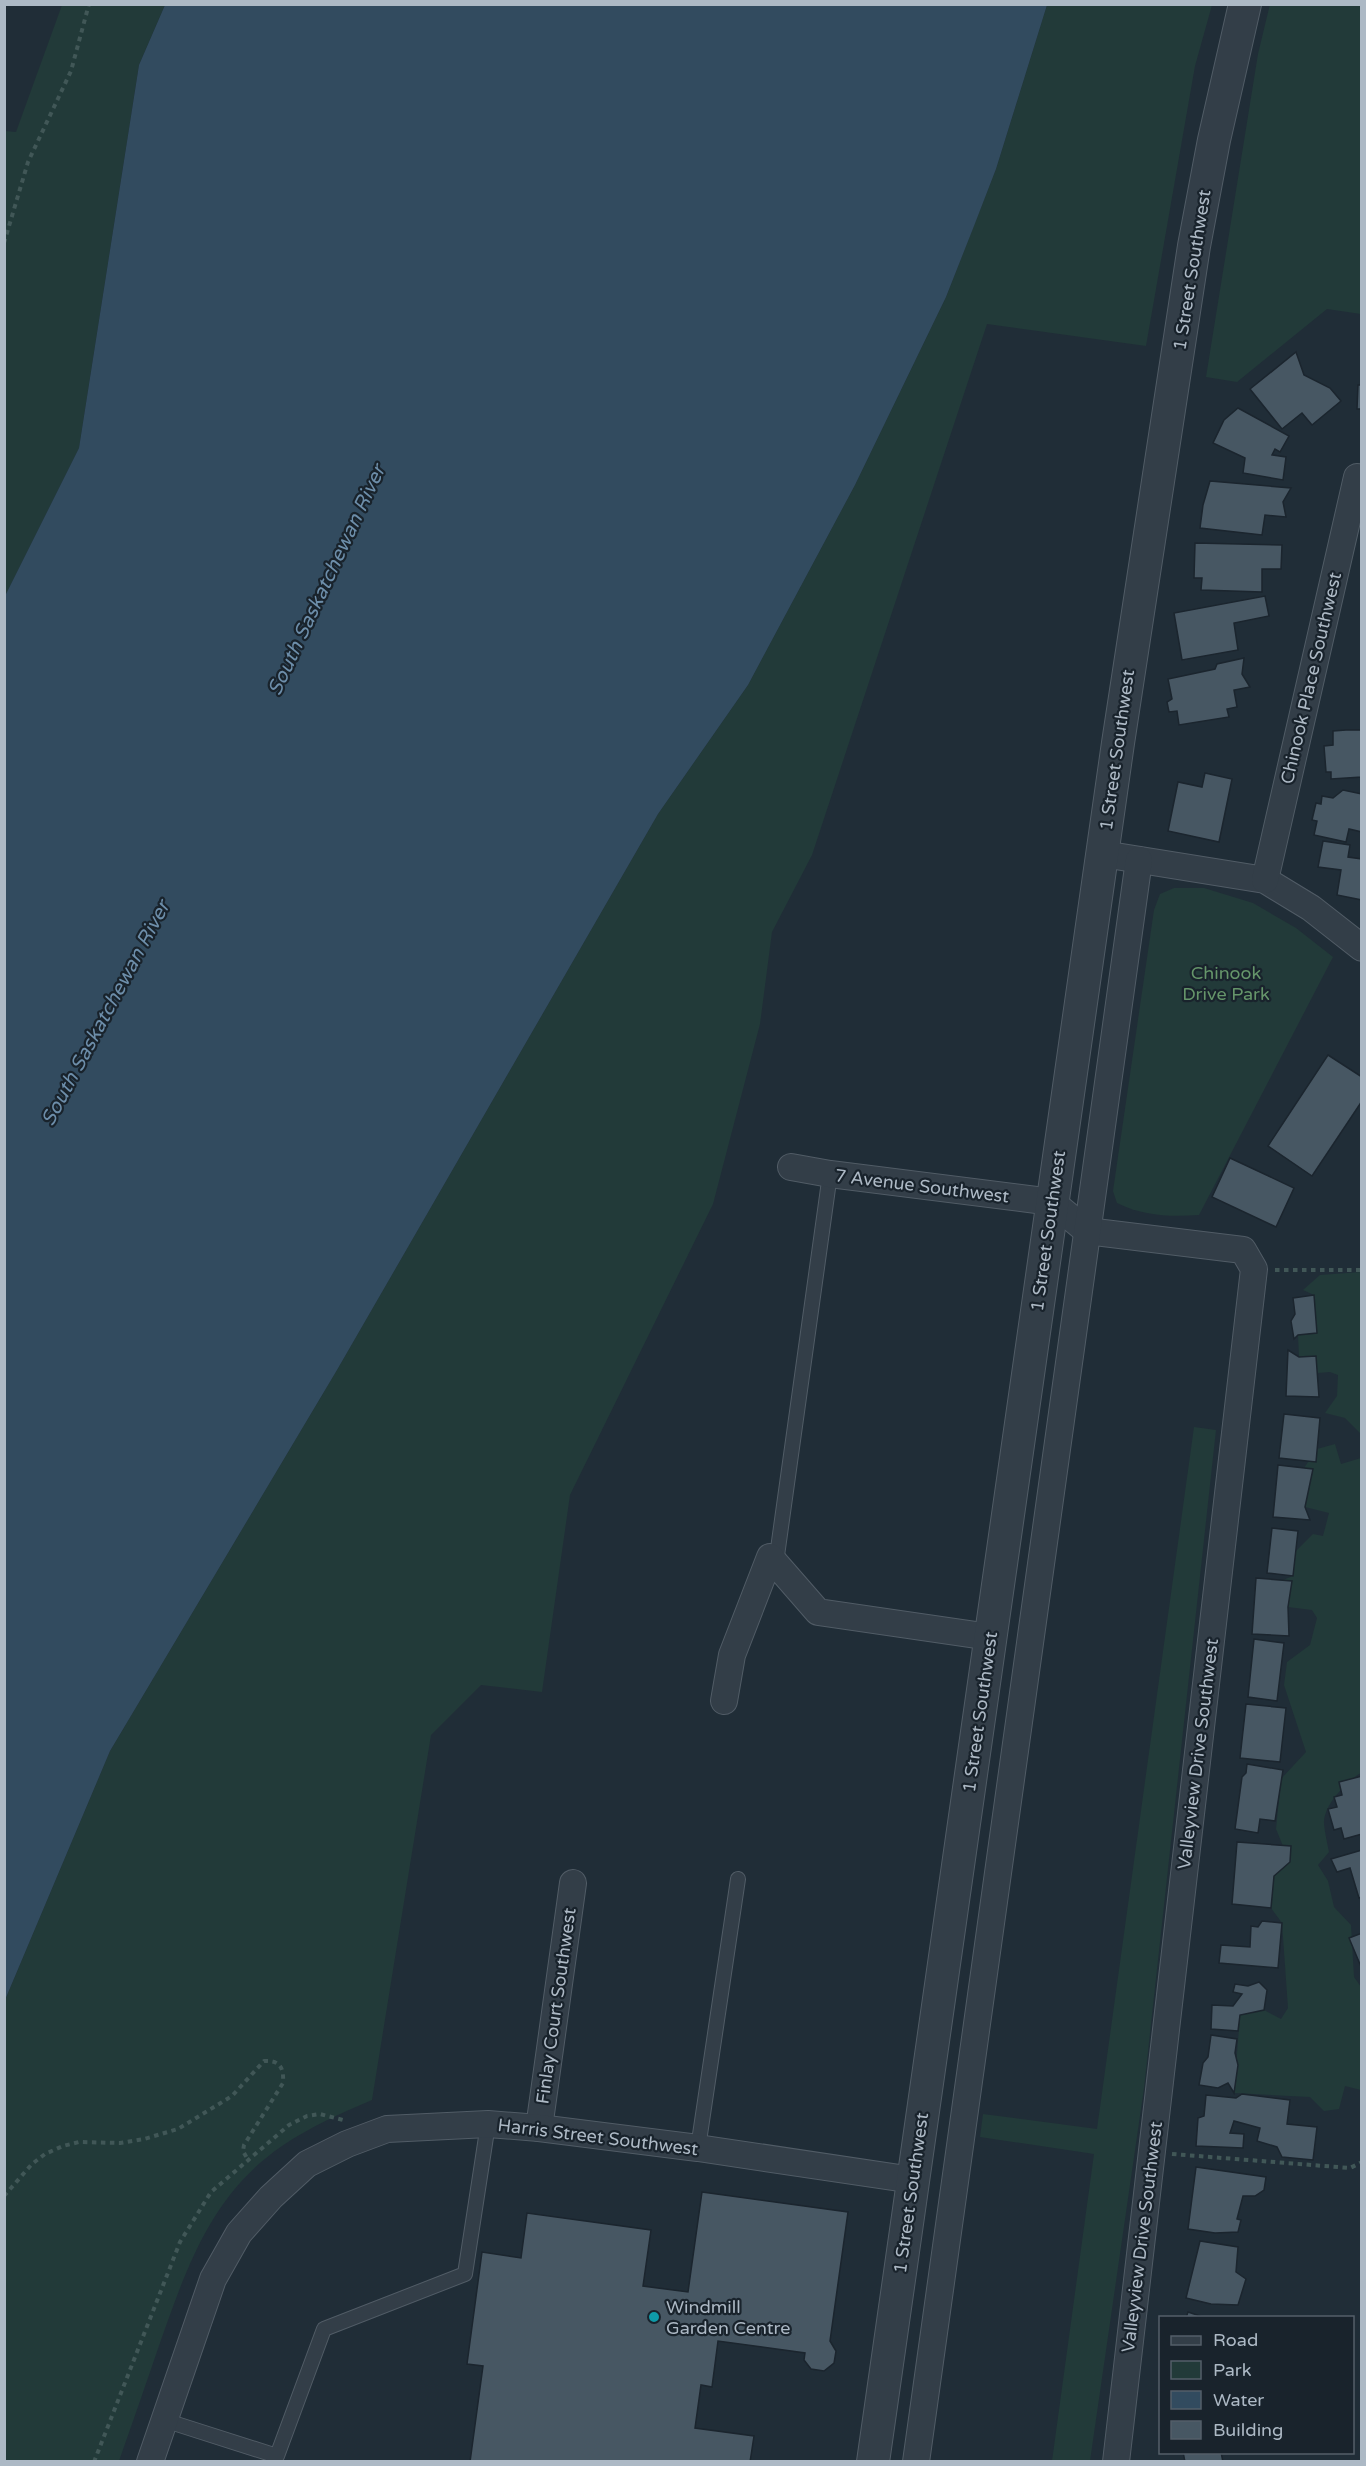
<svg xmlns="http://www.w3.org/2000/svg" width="1366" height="2466" font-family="'Varela Round',sans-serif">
<rect width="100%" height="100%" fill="#202d37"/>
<g fill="#223a39">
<polygon points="1270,4 1361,5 1361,314 1327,309 1237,382 1206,377 1258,54"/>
<polygon points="62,5 165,5 139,65 79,448 5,596 5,131 16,132"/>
<path d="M1047,5h165l-17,61 -49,280 -159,-22 -175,531 -40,77 -12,92 -47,180 -143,291 -28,197 -61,-7 -50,50 -59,365c-31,13 -62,27 -90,46 -70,48 -94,118 -121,194 -14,41 -28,81 -42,121l-114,1v-462l105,-249 227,-381 321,-556 90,-129 107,-200 91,-188 50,-128z"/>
<path d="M1174,888h30l49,15 43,25 37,29 -134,258c-29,2 -56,1 -82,-12l-4,-12 41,-281 6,-16z"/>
<polygon points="1361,1272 1361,1434 1345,1418 1325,1413 1337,1396 1338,1375 1330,1372 1317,1373 1316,1356 1299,1357 1298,1335 1317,1333 1314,1295 1303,1290 1320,1275"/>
<polygon points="1194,1427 1216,1430 1144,2088 1090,2461 1052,2461 1094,2154 980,2137 983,2114 1097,2129"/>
<path d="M1335,1444l6,20 20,-6 1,314c-15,9 -39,33 -38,52 1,9 3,19 5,28l-11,13 10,16 6,26 17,18 3,52 7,10v103l-16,-4 -6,23 -15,2 -14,-14 -76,-4 6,-78 24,-5 17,9 7,-11 -6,-85 -11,-15 3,-32 16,-14 1,-15 -8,-1 -7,-17 5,-50 25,-27 -22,-67 3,-23 23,-17 7,-27 -5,-8 -24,-3 4,-25 -9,-2 10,-4 3,-25 17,-17 10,2 6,-23 -24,-6 8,-37 -9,-2 13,-19z"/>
</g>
<polygon fill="#324b5f" points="165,5 1047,5 996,169 974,226 946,297 855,485 748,685 658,814 337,1370 110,1751 5,2000 5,596 79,448 139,65"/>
<g fill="#475763" stroke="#1b252e" stroke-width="1.5">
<polygon points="1296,352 1304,375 1330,388 1341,401 1312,425 1302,413 1282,429 1250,389"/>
<polygon points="1358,385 1362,385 1362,409 1357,409"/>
<polygon points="1238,408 1289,436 1280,452 1275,449 1272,455 1286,457 1283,480 1243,473 1245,458 1213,443 1224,420"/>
<polygon points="1210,481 1291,488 1283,502 1286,517 1265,515 1262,535 1200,528 1203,505"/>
<polygon points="1195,543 1282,545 1281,569 1262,569 1262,592 1201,590 1202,578 1194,578"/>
<polygon points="1265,596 1269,616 1234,623 1238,650 1182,660 1174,613"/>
<polygon points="1244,658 1242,674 1250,687 1234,690 1237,707 1227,709 1229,717 1179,725 1177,711 1169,712 1167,702 1172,699 1168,679 1215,669 1217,664"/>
<polygon points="1346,730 1362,730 1362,777 1331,779 1331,772 1326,772 1324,746 1333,745 1333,731"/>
<polygon points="1205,773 1232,779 1219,842 1168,831 1178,782 1202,787"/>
<polygon points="1343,790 1362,794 1362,832 1349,829 1346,842 1314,835 1317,821 1312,820 1316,803 1321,804 1322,796 1333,798"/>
<polygon points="1323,841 1350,845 1348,857 1362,859 1362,900 1337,895 1341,870 1318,867"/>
<polygon points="1328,1055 1362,1077 1362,1101 1312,1176 1268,1146"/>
<polygon points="1230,1158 1294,1188 1276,1227 1212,1197"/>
<polygon points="1314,1295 1317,1333 1298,1335 1294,1339 1291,1321 1295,1314 1293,1298"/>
<polygon points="1288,1350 1299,1357 1316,1356 1319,1397 1286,1396"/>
<polygon points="1284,1414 1320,1418 1316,1462 1279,1458"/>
<polygon points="1278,1465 1313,1469 1305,1507 1310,1520 1273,1517"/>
<polygon points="1272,1528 1298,1531 1293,1576 1267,1573"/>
<polygon points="1256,1578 1292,1581 1288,1607 1289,1636 1252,1634"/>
<polygon points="1254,1639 1284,1643 1277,1701 1248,1697"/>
<polygon points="1246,1704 1286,1708 1280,1762 1240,1758"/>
<polygon points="1247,1764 1283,1770 1275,1821 1260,1819 1258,1833 1235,1829 1242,1777 1246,1773"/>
<polygon points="1362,1776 1362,1834 1344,1839 1341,1828 1334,1830 1328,1809 1337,1807 1334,1797 1342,1795 1339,1782"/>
<polygon points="1237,1842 1291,1846 1290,1862 1274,1876 1271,1908 1232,1904"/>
<polygon points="1362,1850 1362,1897 1359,1898 1350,1868 1337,1872 1331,1859"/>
<polygon points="1262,1921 1282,1923 1278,1968 1219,1963 1221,1945 1250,1947 1251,1926 1258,1927"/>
<polygon points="1362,1933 1362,1969 1349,1938"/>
<polygon points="1259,1982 1267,1990 1264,2010 1240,2015 1238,2031 1211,2029 1212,2005 1233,2006 1242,1994 1233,1992 1235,1984 1248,1986"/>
<polygon points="1211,2035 1237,2039 1235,2053 1238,2065 1234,2093 1228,2083 1218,2088 1199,2085 1203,2063 1208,2057"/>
<polygon points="1242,2094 1290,2100 1287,2124 1317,2127 1313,2160 1282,2157 1277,2147 1257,2141 1260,2128 1234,2121 1230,2133 1244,2134 1243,2148 1196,2146 1198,2118 1204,2116 1206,2095 1236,2098"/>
<polygon points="1196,2167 1266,2177 1264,2190 1255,2196 1243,2196 1237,2219 1241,2220 1238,2232 1215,2233 1188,2229"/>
<polygon points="702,2192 848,2212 830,2341 836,2351 834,2363 824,2371 811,2369 804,2360 805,2353 718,2341 712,2387 701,2385 695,2428 754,2436 750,2462 470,2462 483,2366 467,2364 482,2252 521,2258 527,2213 651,2230 643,2286 688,2292"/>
<polygon points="1200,2241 1238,2247 1236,2272 1246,2279 1238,2305 1211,2304 1186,2298"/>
<polygon points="1188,2312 1203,2317 1234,2318 1186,2318"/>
<polygon points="1183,2452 1221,2452 1223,2462 1185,2462"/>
</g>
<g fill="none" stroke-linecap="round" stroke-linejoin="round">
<g stroke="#515c66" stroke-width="16">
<g id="service">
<polyline points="776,1563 830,1174"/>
<polyline points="698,2148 738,1879"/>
<polyline points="164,2420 277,2456 324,2329 465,2274 488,2124"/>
</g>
</g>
<g stroke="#515c66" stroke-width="28">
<g id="minor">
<polyline points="1103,854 1265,880 1311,908 1362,948"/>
<polyline points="1265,880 1357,477"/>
<polyline points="791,1167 830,1174 1052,1202 1087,1231 1243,1250 1254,1269 1116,2462"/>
<polyline points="724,1701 732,1655 770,1557 818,1612 990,1637"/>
<polyline points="539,2128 573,1883"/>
<polyline points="150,2462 213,2279 239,2233 271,2197 307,2164 347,2144 387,2129 488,2124 539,2128 698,2148 913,2180"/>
<polyline points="916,2462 1139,860"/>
</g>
</g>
<g stroke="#515c66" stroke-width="34">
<polyline id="tertiary" points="873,2462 1118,743 1194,246 1214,140 1245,4"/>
</g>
<g stroke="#415757" stroke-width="4" stroke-dasharray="4.5 4.5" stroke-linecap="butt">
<polyline points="4,243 28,162 71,71 89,4"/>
<polyline points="1275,1270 1362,1270"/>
<polyline points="1172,2154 1350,2168 1362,2162"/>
<path d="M4,2196l28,-32 13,-10 18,-8 16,-4 41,1 24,-4 34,-10 54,-33 32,-35c16,-1 20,7 19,22l-39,62 -1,6 5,9"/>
<polyline points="94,2462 180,2242 211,2192 289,2125 307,2116 320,2114 343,2120"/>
</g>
<use href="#service" stroke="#333e48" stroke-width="14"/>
<use href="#minor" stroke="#333e48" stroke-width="26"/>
<use href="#tertiary" stroke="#333e48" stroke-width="32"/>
</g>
<circle fill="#0f9aa8" stroke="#19232c" stroke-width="2" cx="654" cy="2317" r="6"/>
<g text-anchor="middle" stroke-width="4.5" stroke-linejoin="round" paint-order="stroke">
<g font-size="18" fill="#adb9c5" stroke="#19232c">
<text transform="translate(1192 270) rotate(-81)" y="6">1 Street Southwest</text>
<text transform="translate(1311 678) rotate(-77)" y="6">Chinook Place Southwest</text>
<text transform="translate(1117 750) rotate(-82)" y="6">1 Street Southwest</text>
<text transform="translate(922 1186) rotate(7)" y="6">7 Avenue Southwest</text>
<text transform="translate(1048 1231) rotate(-82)" y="6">1 Street Southwest</text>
<text transform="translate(980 1712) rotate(-82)" y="6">1 Street Southwest</text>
<text transform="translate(1198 1754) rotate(-83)" y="6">Valleyview Drive Southwest</text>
<text transform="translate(556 2006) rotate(-82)" y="6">Finlay Court Southwest</text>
<text transform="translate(598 2137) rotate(7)" y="6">Harris Street Southwest</text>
<text transform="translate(911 2193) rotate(-82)" y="6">1 Street Southwest</text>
<text transform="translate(1142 2237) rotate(-83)" y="6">Valleyview Drive Southwest</text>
</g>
<g font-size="18" fill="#65956a" stroke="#19232c">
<text x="1226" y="979">Chinook<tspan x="1226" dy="21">Drive Park</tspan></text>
</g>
<g font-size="18" fill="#adb9c5" stroke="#19232c" text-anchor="start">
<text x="666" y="2313">Windmill<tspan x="666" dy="21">Garden Centre</tspan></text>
</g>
<g font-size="20" font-style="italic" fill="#6d8eaa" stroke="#19232c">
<text transform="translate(326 580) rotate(-65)" y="7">South Saskatchewan River</text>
<text transform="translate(105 1013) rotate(-62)" y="7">South Saskatchewan River</text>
</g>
</g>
<rect width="1366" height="2466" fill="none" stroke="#adb9c5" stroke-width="12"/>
<rect x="1159" y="2316" width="195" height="138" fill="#19232c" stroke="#545f69" stroke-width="1.5"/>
<rect x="1171" y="2336" width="30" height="9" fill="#333e48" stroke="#545f69" stroke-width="1.5"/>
<text x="1213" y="2346" font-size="18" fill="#adb9c5">Road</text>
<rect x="1171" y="2361" width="30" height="18" fill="#223a39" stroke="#545f69" stroke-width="1.5"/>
<text x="1213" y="2376" font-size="18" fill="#adb9c5">Park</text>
<rect x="1171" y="2391" width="30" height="18" fill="#324b5f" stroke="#545f69" stroke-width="1.5"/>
<text x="1213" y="2406" font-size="18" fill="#adb9c5">Water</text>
<rect x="1171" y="2421" width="30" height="18" fill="#475763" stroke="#545f69" stroke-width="1.5"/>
<text x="1213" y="2436" font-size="18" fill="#adb9c5">Building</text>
</svg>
